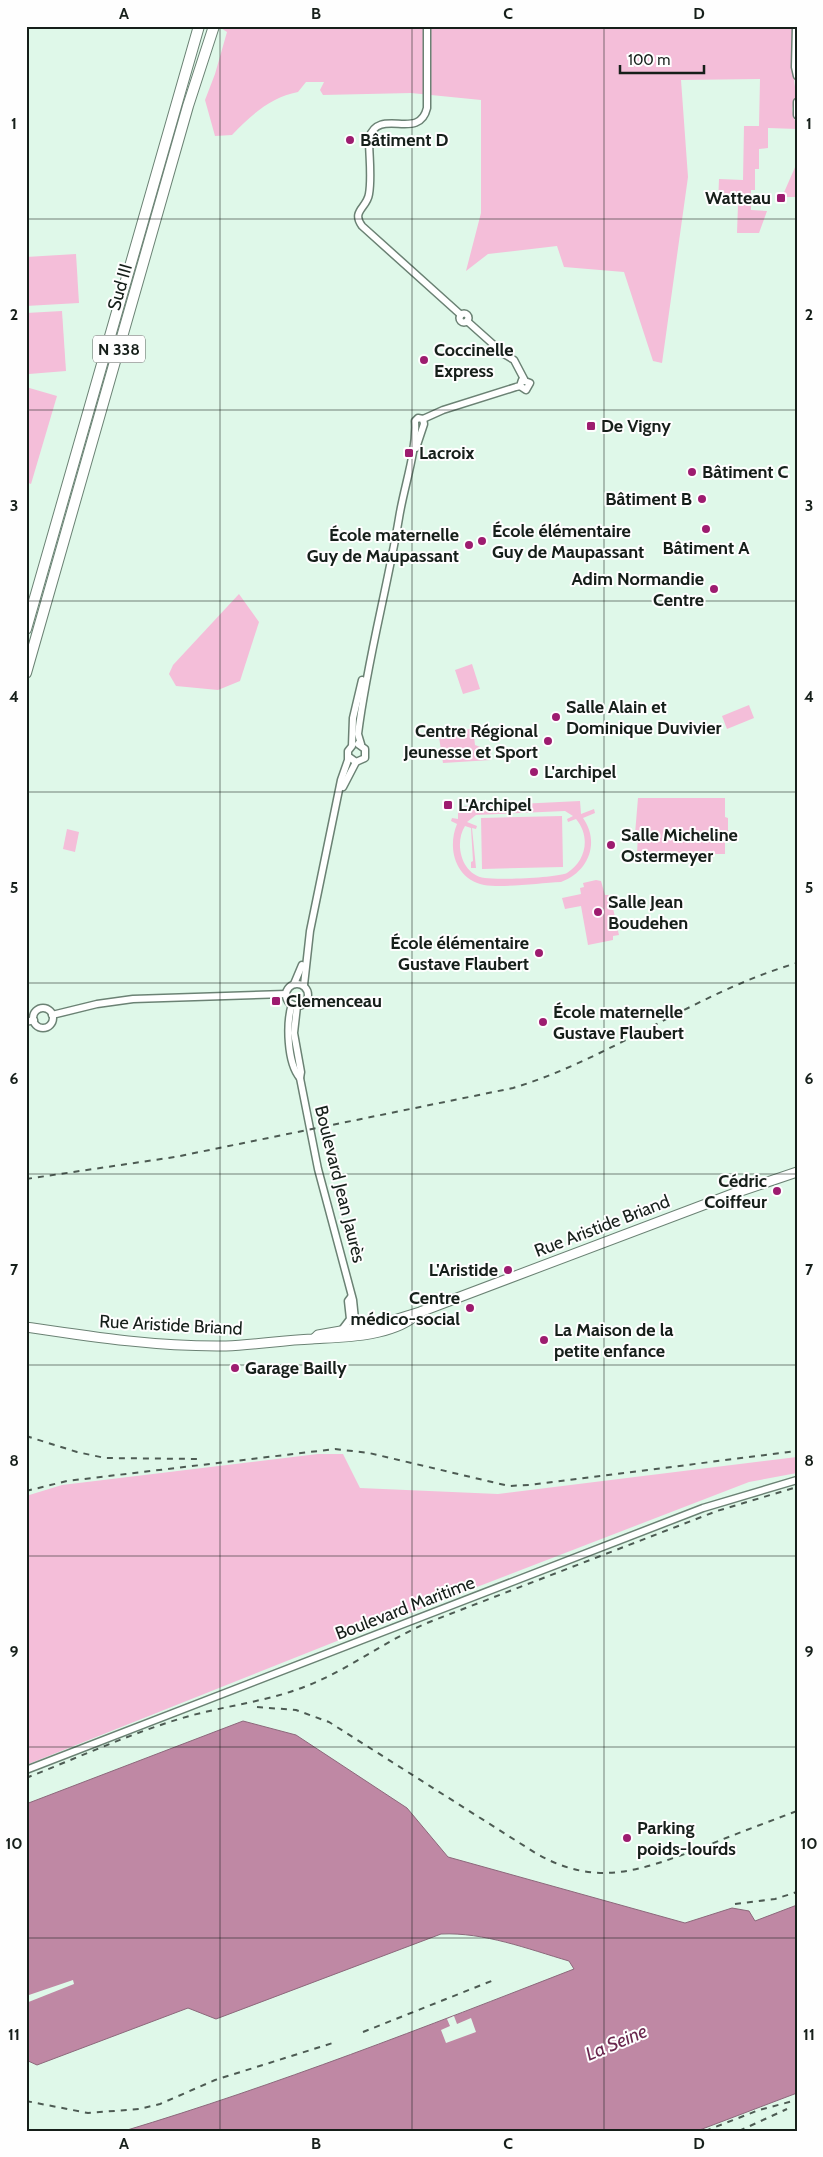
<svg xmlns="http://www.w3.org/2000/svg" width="823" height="2157" font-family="Cabin,sans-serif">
<rect width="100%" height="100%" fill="#dff8e9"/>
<g fill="#f4bed9" fill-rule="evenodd">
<path d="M218,26h579v56l-3,-2 2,14 -4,15 5,20 -29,-1v20l-9,1v20h-4v21h-4v20l16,1 -8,22h-22l1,-28 -20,-1 1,-25 24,1 1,-54h15l1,-47 -79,1 7,97 -26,186 -9,-2 -29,-89 -60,-5 -7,-21 -69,8 -22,17 15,-58v-113l-70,-7 -88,2 -3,-5 4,-8h-18l-8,10c-27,5 -47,23 -66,43l-17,1 -10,-36 10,-26 12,-42z"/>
<polygon points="797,164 797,197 782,197 796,165"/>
<polygon points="76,254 79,303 26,306 26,257"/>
<polygon points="62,311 66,371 29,374 26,313"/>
<polygon points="26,387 57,396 31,484 26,482"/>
<polygon points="239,594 259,622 240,681 218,690 176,686 169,674 173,665"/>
<polygon points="472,664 480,689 463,694 455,670"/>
<polygon points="749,705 754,718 727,729 722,716"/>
<polygon points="473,728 475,745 491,751 491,760 443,763 439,737"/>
<polygon points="638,798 725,798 725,817 728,818 728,834 725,834 725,854 637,854 638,834 635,834"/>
<path d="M580,801l1,13 13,-5 1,4 -12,5c17,24 6,54 -22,64 -21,1 -57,6 -77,3 -29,-6 -37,-37 -27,-61l-6,-3 1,-3 6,1v-12zM565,811l8,5 -6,3 1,3 8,-3c15,18 10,42 -9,54 -12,5 -68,7 -82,5 -24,-3 -31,-35 -20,-52l6,2 2,33 -2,1v6h5l-4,-40 4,1 1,-3 -10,-4 9,-7z"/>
<polygon points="562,816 563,867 482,869 481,818"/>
<polygon points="67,829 79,832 75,852 63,849"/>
<polygon points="596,880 601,881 605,895 610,895 619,935 613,936 613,940 588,945 581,906 565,909 562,898 581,894 580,888 584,887 583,883"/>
<polygon points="318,1454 343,1454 360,1488 498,1494 797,1457 797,1473 749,1482 337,1641 26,1765 26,1496 62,1485"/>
</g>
<path fill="#bf88a4" stroke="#8c687b" d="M243,1721l53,14 111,73 41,49 237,66 47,-15 17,3 6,10 42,-16v188l-100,38h-573c153,-46 301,-104 450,-162l-5,-8c-41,-12 -85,-29 -128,-27l-225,85 -28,-11 -151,57 -11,-5v-256z"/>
<g fill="#dff8e9">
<polygon points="73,1980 74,1984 26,2003 26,1996"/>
<polygon points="454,2016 457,2024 471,2018 476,2032 446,2043 441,2030 450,2026 447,2019"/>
</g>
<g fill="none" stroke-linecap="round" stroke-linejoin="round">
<g stroke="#6b8274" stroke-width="9">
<g id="minor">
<path d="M427,26v82c-8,34 -48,-2 -58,30 0,18 3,39 0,56 -2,14 -18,17 -7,32l99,89"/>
<polyline points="796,26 795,67 797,76"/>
<polyline points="797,102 797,115"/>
<circle cx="464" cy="318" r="4.5"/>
<polyline points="467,321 504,354 514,360 524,379"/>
<polyline points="416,448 424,424 423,419"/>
<path d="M361,744l-3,-10c9,-73 29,-144 41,-216 5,-32 18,-66 16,-97l3,-3 5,1 20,-9 73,-23 4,-1 6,4 4,-7 -8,-3 -2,6"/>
<polyline points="349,757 356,762 365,758 365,749 358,744"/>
<polyline points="343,787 356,762"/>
<circle cx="297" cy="995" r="11"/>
<polyline points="294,984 302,965"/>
<polyline points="304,985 310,931 341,780 348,760 348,751 352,746 353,718 362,680"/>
<path d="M292,1004c-6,19 -5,59 8,74"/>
<polyline points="297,1006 294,1033 301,1072 300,1078 318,1169 353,1300 356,1329"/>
<circle cx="43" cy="1018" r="10"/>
<polyline points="52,1015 97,1004 133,999 286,994"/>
<polyline points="26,1022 34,1020"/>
<polyline points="341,1331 350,1319 348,1301 351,1297"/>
<polyline points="26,1770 703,1508 797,1480"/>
</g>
</g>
<g stroke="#6b8274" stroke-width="11">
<g id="major">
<path d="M26,1327c67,10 132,20 200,19 29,-1 57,-6 86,-7 31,-2 76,-2 102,-22"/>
<polyline points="315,1338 318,1335 381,1324 420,1312 735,1193 797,1172"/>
</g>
</g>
<g stroke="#6b8274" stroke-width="12">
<g id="highway">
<polyline points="26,629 199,26"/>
<polyline points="26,673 188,106 214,26"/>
</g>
</g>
<use href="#minor" stroke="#fff" stroke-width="6"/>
<use href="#major" stroke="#fff" stroke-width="9"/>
<use href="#highway" stroke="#fff" stroke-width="10"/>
<g stroke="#4d5b53" stroke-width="2" stroke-dasharray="6 6" stroke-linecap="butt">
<path d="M26,1179l149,-22 338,-69c99,-30 184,-96 284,-125"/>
<polyline points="26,1436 77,1452 105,1458 200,1459"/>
<polyline points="26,1491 67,1481 335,1449 369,1453 509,1486 529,1485 797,1451"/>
<path d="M257,1707l39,3 33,12 208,132c61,34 104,16 164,-6 32,-13 64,-25 96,-37"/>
<path d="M26,1778c51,-20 101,-43 153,-59 42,-13 83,-16 125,-32 45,-17 83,-48 128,-66l285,-110 80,-24"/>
<polyline points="735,1904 775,1899 797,1892"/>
<polyline points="363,2032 494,1980"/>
<polyline points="26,2101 88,2113 139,2109 160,2104 215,2080 336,2042"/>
<polyline points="705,2131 759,2110 797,2100"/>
<polyline points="739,2131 787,2109"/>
</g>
</g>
<path fill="none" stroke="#161f1a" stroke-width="1" stroke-opacity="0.55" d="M220,26v2105M412,26v2105M604,26v2105M26,219h771M26,410h771M26,601h771M26,792h771M26,983h771M26,1174h771M26,1365h771M26,1556h771M26,1747h771M26,1938h771"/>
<g fill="#9d1c6f" stroke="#fefefe" stroke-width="2">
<circle cx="350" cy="140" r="5"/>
<rect x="776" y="193" width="10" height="10" rx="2.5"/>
<circle cx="424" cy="360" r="5"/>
<rect x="586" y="421" width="10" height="10" rx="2.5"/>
<rect x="404" y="448" width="10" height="10" rx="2.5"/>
<circle cx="692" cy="472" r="5"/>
<circle cx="702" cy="499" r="5"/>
<circle cx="706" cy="529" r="5"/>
<circle cx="482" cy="541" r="5"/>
<circle cx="469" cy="545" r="5"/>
<circle cx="714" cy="589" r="5"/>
<circle cx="556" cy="717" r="5"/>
<circle cx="548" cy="741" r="5"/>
<circle cx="534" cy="772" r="5"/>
<rect x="443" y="800" width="10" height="10" rx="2.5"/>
<circle cx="611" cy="845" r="5"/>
<circle cx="598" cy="912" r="5"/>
<circle cx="539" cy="953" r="5"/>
<rect x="271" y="996" width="10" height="10" rx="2.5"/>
<circle cx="543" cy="1022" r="5"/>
<circle cx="777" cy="1191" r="5"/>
<circle cx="508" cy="1270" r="5"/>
<circle cx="470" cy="1308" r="5"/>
<circle cx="544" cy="1340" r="5"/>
<circle cx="235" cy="1368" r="5"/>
<circle cx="627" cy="1838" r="5"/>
</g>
<g text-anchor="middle" stroke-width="4" stroke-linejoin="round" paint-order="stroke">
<rect fill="#fefefe" stroke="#5c625e" stroke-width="1" x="93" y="335.5" width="52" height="27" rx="4"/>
<g font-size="16" font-weight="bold" fill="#161f1a">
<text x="119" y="355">N 338</text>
</g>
<g font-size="18" font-weight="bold" fill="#161f1a" stroke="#fefefe" text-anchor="start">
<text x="360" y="146">Bâtiment D</text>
<text x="771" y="204" text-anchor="end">Watteau</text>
<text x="434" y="356">Coccinelle<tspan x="434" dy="21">Express</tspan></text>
<text x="601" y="432">De Vigny</text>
<text x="419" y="459">Lacroix</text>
<text x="702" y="478">Bâtiment C</text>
<text x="692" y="505" text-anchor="end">Bâtiment B</text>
<text x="492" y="537">École élémentaire<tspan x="492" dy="21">Guy de Maupassant</tspan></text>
<text x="459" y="541" text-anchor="end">École maternelle<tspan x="459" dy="21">Guy de Maupassant</tspan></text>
<text x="706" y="554" text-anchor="middle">Bâtiment A</text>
<text x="704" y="585" text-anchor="end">Adim Normandie<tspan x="704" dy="21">Centre</tspan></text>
<text x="566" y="713">Salle Alain et<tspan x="566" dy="21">Dominique Duvivier</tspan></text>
<text x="538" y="737" text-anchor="end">Centre Régional<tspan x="538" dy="21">Jeunesse et Sport</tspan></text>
<text x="544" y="778">L'archipel</text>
<text x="458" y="811">L'Archipel</text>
<text x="621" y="841">Salle Micheline<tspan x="621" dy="21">Ostermeyer</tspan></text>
<text x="608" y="908">Salle Jean<tspan x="608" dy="21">Boudehen</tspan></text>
<text x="529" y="949" text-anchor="end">École élémentaire<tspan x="529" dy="21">Gustave Flaubert</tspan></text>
<text x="286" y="1007">Clemenceau</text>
<text x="553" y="1018">École maternelle<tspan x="553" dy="21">Gustave Flaubert</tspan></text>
<text x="767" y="1187" text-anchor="end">Cédric<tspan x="767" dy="21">Coiffeur</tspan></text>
<text x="498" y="1276" text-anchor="end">L'Aristide</text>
<text x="460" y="1304" text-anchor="end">Centre<tspan x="460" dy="21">médico-social</tspan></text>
<text x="554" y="1336">La Maison de la<tspan x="554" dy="21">petite enfance</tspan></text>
<text x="245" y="1374">Garage Bailly</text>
<text x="637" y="1834">Parking<tspan x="637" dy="21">poids-lourds</tspan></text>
</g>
<g font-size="18" fill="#161f1a" stroke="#fefefe">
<text transform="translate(120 287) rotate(-74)" y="6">Sud III</text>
<text transform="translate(340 1184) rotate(76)" y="6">Boulevard Jean Jaurès</text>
<text transform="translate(602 1226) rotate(-21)" y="6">Rue Aristide Briand</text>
<text transform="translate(171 1325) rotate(3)" y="6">Rue Aristide Briand</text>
<text transform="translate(405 1608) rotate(-21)" y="6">Boulevard Maritime</text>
</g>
<g font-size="19" font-style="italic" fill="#6a274e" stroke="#fefefe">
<text transform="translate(616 2042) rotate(-23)" y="7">La Seine</text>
</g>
</g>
<rect width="823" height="2157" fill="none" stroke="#fefefe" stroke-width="55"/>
<path d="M620 65v8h84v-8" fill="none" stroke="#161f1a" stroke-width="2.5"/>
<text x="628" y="65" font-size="15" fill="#161f1a" stroke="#fefefe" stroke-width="4" paint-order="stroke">100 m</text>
<rect x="28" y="28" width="768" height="2102" fill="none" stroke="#161f1a" stroke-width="2"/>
<g font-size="16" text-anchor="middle" font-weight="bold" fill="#161f1a">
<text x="124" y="19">A</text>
<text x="316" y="19">B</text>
<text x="508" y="19">C</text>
<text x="699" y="19">D</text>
<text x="14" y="129">1</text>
<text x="809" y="129">1</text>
<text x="14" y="320">2</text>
<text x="809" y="320">2</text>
<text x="14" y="511">3</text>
<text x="809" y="511">3</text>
<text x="14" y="702">4</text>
<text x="809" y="702">4</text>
<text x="14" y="893">5</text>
<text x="809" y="893">5</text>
<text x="14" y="1084">6</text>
<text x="809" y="1084">6</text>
<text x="14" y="1275">7</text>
<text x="809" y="1275">7</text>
<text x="14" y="1466">8</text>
<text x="809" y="1466">8</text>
<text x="14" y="1657">9</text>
<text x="809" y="1657">9</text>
<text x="14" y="1849">10</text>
<text x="809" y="1849">10</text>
<text x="14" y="2040">11</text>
<text x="809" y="2040">11</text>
<text x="124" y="2149">A</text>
<text x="316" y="2149">B</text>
<text x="508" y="2149">C</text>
<text x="699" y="2149">D</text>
</g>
</svg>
